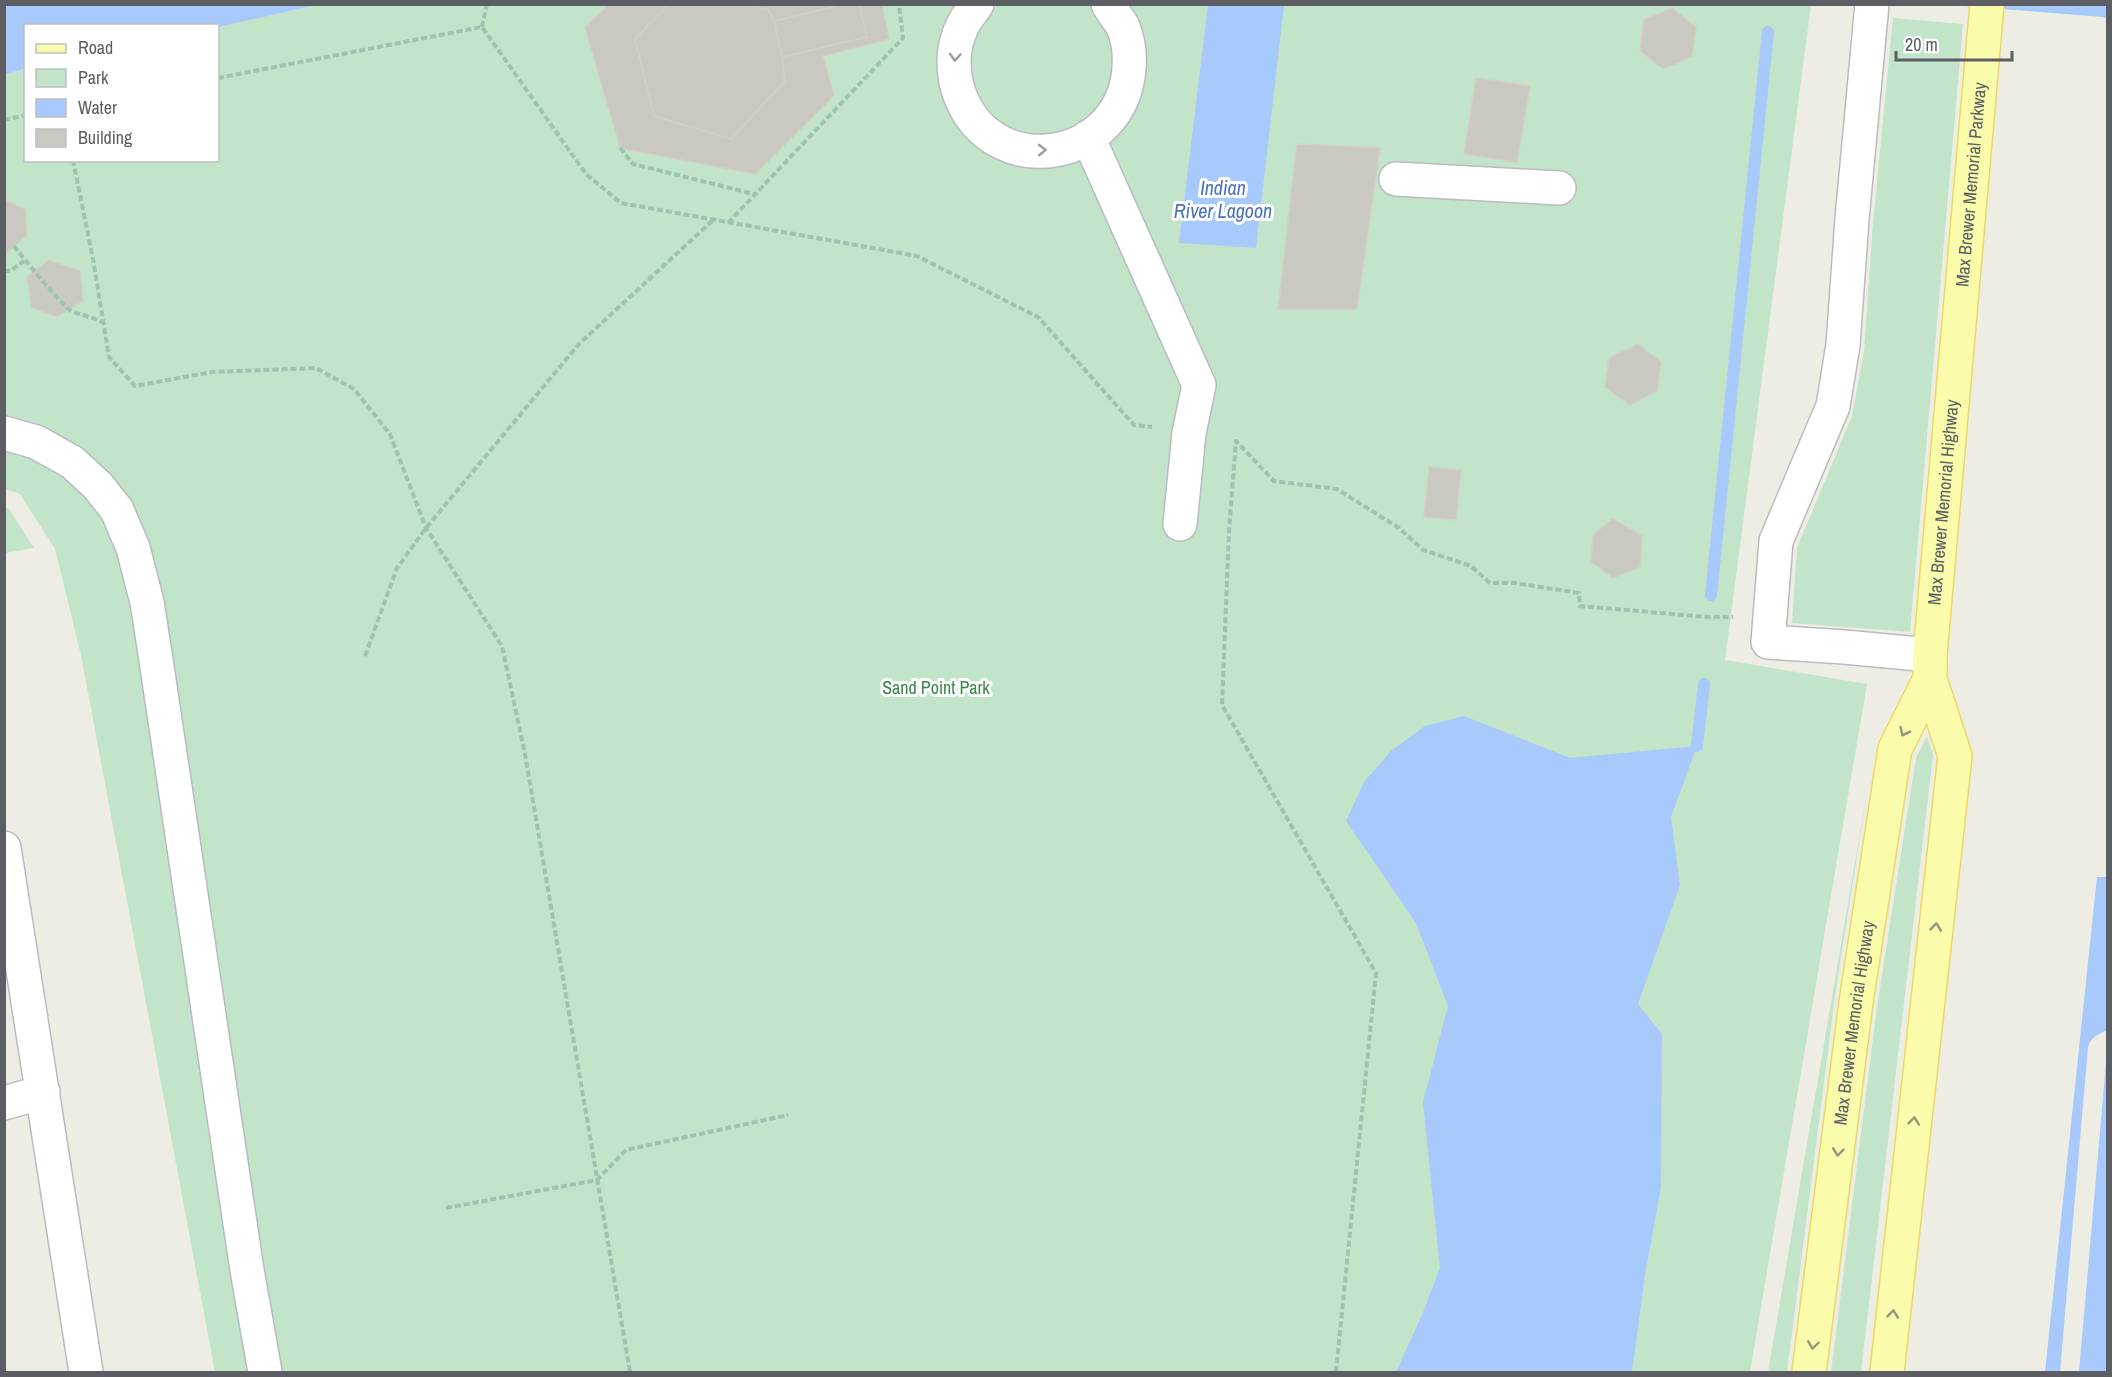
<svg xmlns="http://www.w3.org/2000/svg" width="2112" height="1377" font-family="'Archivo Narrow',sans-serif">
<rect width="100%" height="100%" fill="#eeede4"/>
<g fill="#c2e4c8">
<polygon points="316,5 1811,5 1725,660 1867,684 1750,1372 215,1372 81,655 55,549 20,494 5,489 4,74 25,69 26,160 218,160 218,26"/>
<polygon points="1893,18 1963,24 1910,632 1792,623 1797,548 1852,416 1864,351 1873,223"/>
<polygon points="5,507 9,509 34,548 5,553"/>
<polygon points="1927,736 1933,755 1861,1372 1831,1372 1877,1007 1916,758"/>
<polygon points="1867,792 1835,996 1787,1372 1768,1372"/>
</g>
<g fill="#a8c9fb">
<polygon points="4,5 5,4 316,5 218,27 26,26 25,69 5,74"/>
<polygon points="1208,5 1284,5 1256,248 1179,243"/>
<polygon points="1950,5 2107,5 2107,19 2103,17"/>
<polygon points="1464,716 1570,758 1697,746 1671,817 1680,885 1638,1004 1662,1034 1661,1187 1645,1275 1632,1372 1396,1372 1422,1315 1440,1268 1423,1102 1448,1006 1416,923 1346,821 1364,782 1392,750 1425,726"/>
<path d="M2097,877h10v153c-8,4 -16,7 -19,17l-28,325h-15z"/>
<polygon points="2107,1051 2107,1372 2079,1372"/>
</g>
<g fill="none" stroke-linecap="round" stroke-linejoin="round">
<g stroke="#a8c9fb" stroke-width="12">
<polyline points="1711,595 1768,32"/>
<polyline points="1697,746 1704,684"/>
</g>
</g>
<g fill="#c9c8c1" stroke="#d2d0c3" stroke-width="1.5">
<polygon points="610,4 882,4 889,39 823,56 834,96 755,174 620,148 585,27"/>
<polygon points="669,4 747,4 768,10 774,21 782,57 785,81 731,139 654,116 635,39"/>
<polygon points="844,4 859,4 867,37 782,57 774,21"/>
<polygon points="1672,8 1696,27 1692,56 1664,69 1640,51 1644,20"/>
<polygon points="1476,78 1530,86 1517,162 1464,154"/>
<polygon points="1297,144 1380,148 1357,309 1278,309"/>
<polygon points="4,200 25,209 27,235 4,255"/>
<polygon points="49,260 80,271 83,301 57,317 32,308 27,277"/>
<polygon points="1638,344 1661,362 1657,391 1630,405 1605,387 1609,358"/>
<polygon points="1429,467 1461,470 1456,520 1424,517"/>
<polygon points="1613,519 1642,536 1640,567 1613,578 1591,562 1593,535"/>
</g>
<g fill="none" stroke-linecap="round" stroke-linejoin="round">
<g stroke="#b9bbc0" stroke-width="36">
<g id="minor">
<path d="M977,4c-5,8 -12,15 -15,23 -11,22 -10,49 -1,71 36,86 162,62 168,-30 1,-13 -1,-29 -6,-41 -4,-8 -11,-15 -15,-23"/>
<polyline points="1872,4 1852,219 1843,345 1833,406 1776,541 1768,642 1844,647 1930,655"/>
<polyline points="1088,137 1199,385 1189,433 1180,524"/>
<polyline points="1396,179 1559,188"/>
<polyline points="4,433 36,442 72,462 98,486 117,510 133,548 147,602 156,660 247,1270 265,1372"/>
<polyline points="4,848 86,1372"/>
<polyline points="4,1103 43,1092"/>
</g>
</g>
<g stroke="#eada61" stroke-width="36">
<g id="major">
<path id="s1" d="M1809,1372l47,-370 39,-253 35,-70"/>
<path id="s2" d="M1887,1372l68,-616 -25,-77v-24l57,-651"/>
</g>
</g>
<g stroke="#9cc4ae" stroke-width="4" stroke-dasharray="6 3" stroke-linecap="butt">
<polyline points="482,27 487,4"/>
<polyline points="218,78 482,27 586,174 621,203 917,256 1038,317 1134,425 1152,427"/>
<polyline points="4,120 26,115"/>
<polyline points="620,148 633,164 754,194"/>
<polyline points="73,160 93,259 109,357 135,386 212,372 316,368 354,389 390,434 426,528 502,646 525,754 630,1372"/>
<polyline points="728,223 903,38 899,4"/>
<path d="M14,246c7,10 50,61 57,65 10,4 21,6 31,11"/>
<polyline points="4,271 10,271 24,261"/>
<polyline points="365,656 397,568 426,528 578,345 712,221"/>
<polyline points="446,1208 597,1180 626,1150 788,1115"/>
<polyline points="1336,1372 1376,973 1222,705 1229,531 1236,441 1274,481 1337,489 1399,528 1423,550 1471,566 1490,583 1515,583 1579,593 1580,606 1707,617 1733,617"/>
</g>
<use href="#minor" stroke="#fff" stroke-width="33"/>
<use href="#major" stroke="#fbfbac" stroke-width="33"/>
</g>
<defs><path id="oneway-chevron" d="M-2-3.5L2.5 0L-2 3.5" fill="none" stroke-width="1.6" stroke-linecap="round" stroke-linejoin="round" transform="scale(1.5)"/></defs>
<g stroke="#9d9ea2">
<use href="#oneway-chevron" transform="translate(955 57) rotate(94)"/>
<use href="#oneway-chevron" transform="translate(1042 150) rotate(-1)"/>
</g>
<g stroke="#94957d">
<use href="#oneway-chevron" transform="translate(1904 732) rotate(116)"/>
<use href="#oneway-chevron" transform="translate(1936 927) rotate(-84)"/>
<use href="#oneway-chevron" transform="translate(1914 1121) rotate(-84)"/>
<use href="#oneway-chevron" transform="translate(1838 1152) rotate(97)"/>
<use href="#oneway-chevron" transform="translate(1893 1314) rotate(-84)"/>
<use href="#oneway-chevron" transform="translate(1813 1345) rotate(98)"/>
</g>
<g text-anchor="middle" stroke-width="6" stroke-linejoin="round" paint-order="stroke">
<g font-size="18" fill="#5c5e64" stroke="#fff">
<text dy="6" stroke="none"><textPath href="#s2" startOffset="1197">Max Brewer Memorial Parkway</textPath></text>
<text dy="6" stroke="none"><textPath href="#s2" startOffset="878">Max Brewer Memorial Highway</textPath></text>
<text dy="6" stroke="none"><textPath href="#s1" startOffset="352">Max Brewer Memorial Highway</textPath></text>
</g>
<g font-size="18" fill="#3a854a" stroke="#fff">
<text x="936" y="694">Sand Point Park</text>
</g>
<g font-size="20" font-style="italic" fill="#4b70bd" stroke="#fff">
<text x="1223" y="195">Indian<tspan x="1223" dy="23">River Lagoon</tspan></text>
</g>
</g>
<rect width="2112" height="1377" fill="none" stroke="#5c5e64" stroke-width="12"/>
<rect x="24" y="24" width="195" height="138" fill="#ffffff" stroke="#bebfc1" stroke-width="1.5"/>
<rect x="36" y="44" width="30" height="9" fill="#fbfbac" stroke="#bebfc1" stroke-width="1.5"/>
<text x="78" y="54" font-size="18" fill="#5c5e64">Road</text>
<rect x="36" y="69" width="30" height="18" fill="#c2e4c8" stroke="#bebfc1" stroke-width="1.5"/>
<text x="78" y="84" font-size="18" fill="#5c5e64">Park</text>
<rect x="36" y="99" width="30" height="18" fill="#a8c9fb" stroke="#bebfc1" stroke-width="1.5"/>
<text x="78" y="114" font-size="18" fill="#5c5e64">Water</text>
<rect x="36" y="129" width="30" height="18" fill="#c9c8c1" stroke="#bebfc1" stroke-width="1.5"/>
<text x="78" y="144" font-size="18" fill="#5c5e64">Building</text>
<path d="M1896 51v9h116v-9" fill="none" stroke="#5c5e64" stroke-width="3"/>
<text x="1905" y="51" font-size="18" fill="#5c5e64" stroke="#ffffff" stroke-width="4.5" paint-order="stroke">20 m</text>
</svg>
